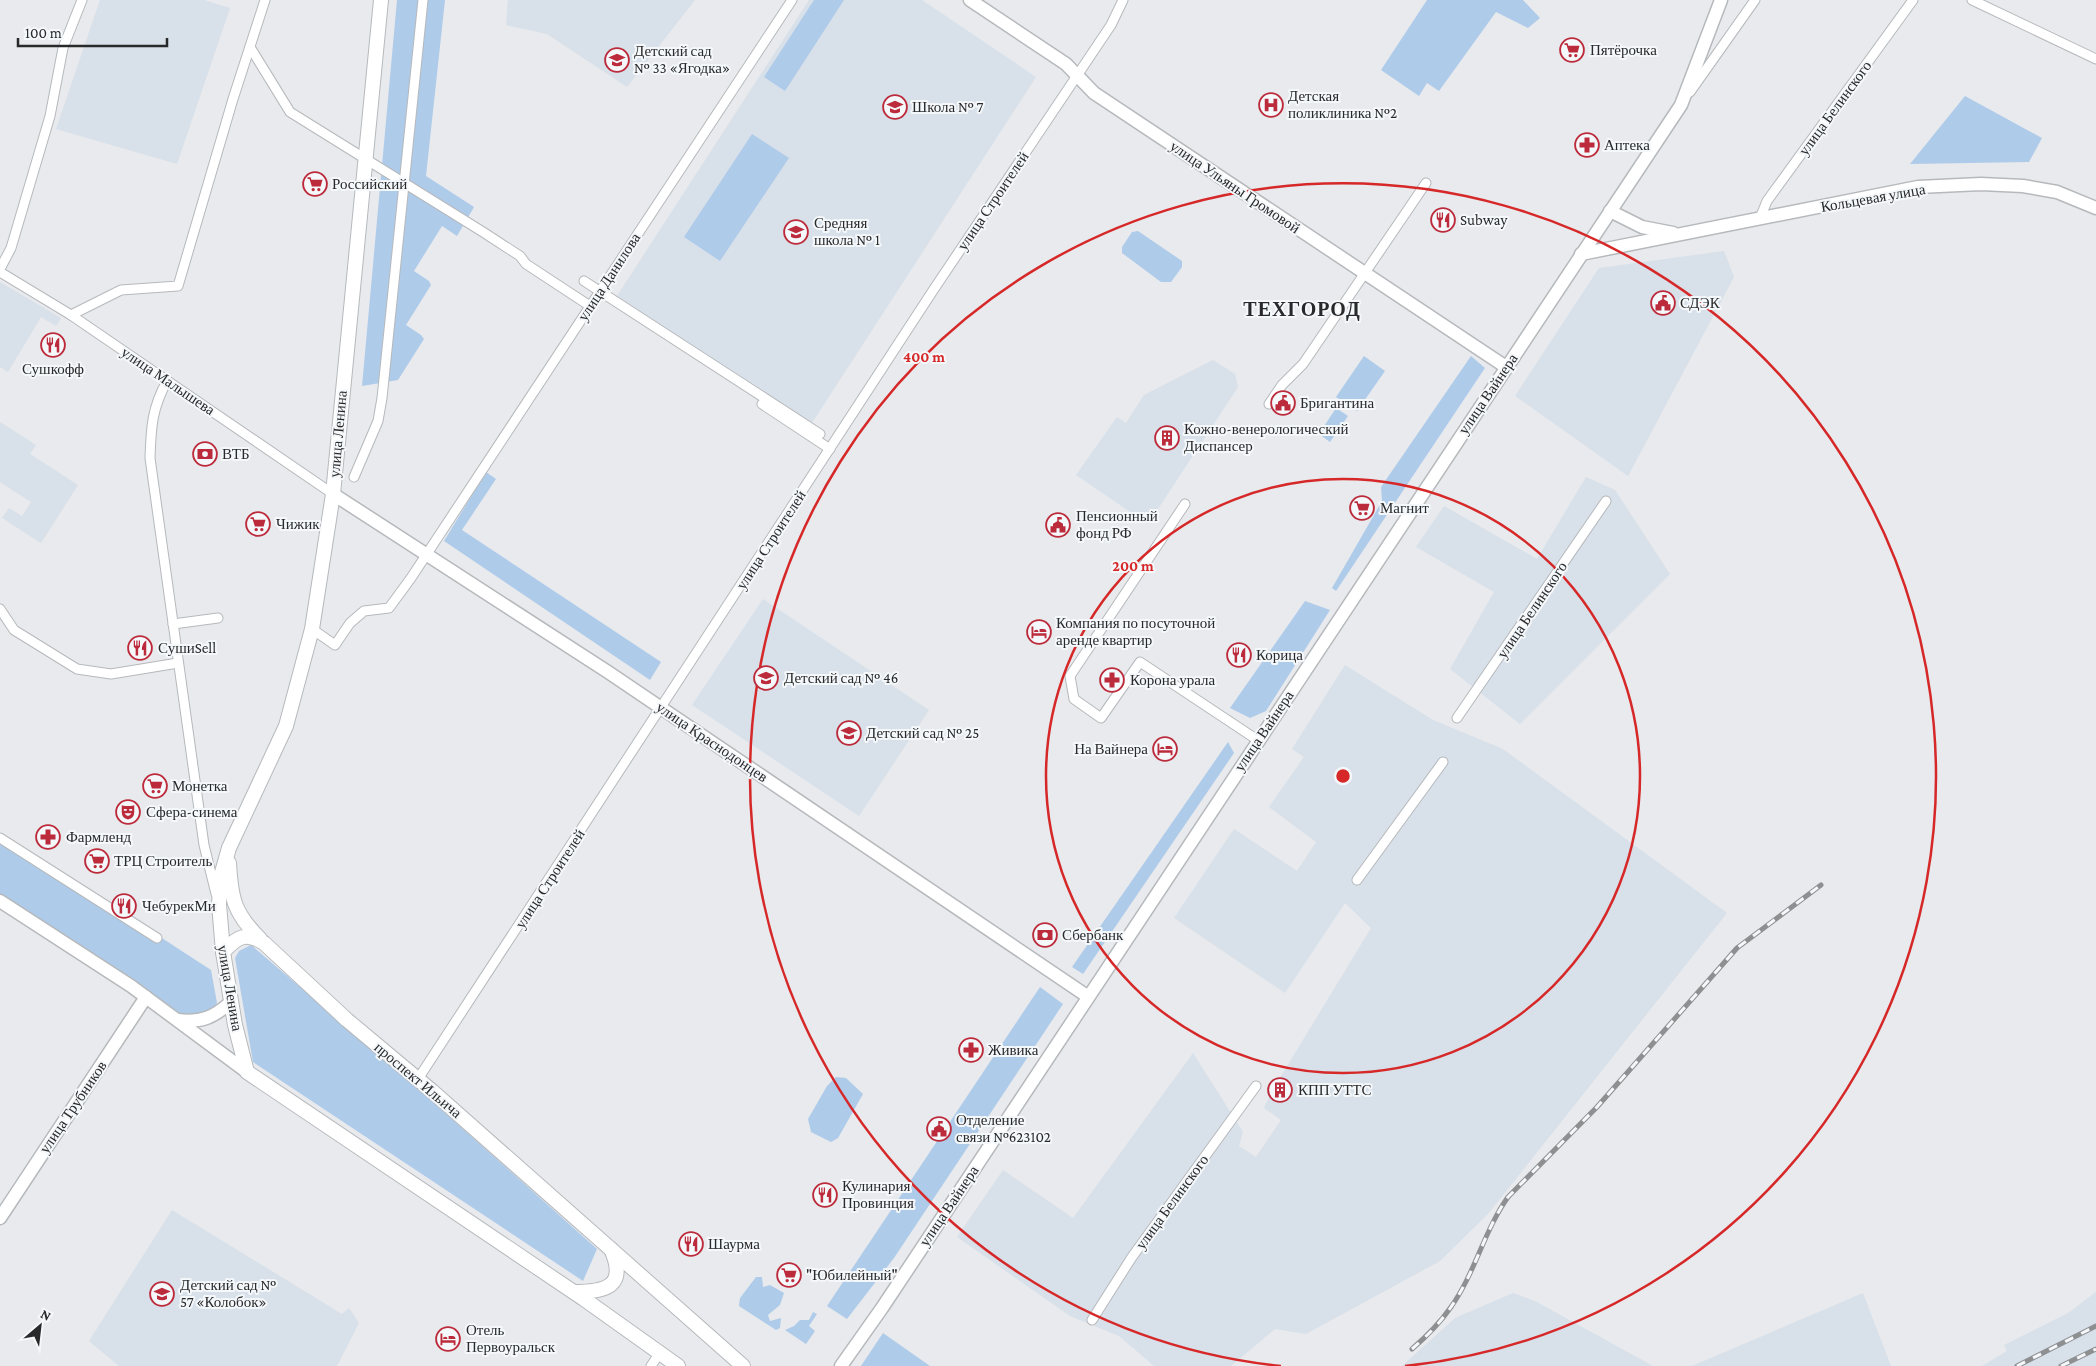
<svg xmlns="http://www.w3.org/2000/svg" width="2096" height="1366" font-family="'Crimson Pro',serif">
<rect width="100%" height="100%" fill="#e8eaed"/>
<g fill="#d8e0e9">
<polygon points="100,0 204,0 230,8 177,164 56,129"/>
<polygon points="508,0 695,0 627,87 547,34 506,25"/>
<polygon points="809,0 922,0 1036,77 810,426 615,299"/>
<polygon points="1724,251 1734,277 1628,476 1515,396 1599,268"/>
<polygon points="0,282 61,318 56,326 41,317 8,372 0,367"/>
<polygon points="1213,360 1235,374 1238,387 1148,524 1076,475 1117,417 1126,423 1144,395"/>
<polygon points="0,422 36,445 30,454 78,485 41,543 2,518 9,508 22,516 31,502 0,482"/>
<polygon points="1586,477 1615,490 1670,574 1520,724 1450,669 1494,592 1416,547 1444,506 1537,559"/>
<polygon points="763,599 929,710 859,816 692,705"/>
<polygon points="1345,665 1433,720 1503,749 1727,913 1488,1214 1440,1261 1306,1334 1275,1329 1231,1366 1154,1366 1119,1336 1070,1316 957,1237 1003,1170 1073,1218 1193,1053 1243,1132 1239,1146 1256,1157 1281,1120 1264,1108 1272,1091 1371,928 1345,903 1285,993 1174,918 1234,829 1297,871 1316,842 1269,807 1304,757 1292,749"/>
<polygon points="172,1210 342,1314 349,1308 359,1323 337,1366 119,1366 89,1341"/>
<polygon points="2096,1292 2096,1366 1982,1366 2007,1351 2004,1345 2068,1313"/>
<polygon points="1513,1293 1535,1301 1653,1366 1402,1366 1455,1318"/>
<polygon points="1863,1293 1891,1366 1692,1366"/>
</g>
<g fill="#afcbea">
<polygon points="397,0 445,0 426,176 474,207 457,236 442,226 414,271 429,281 431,285 406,325 421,335 424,339 398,380 362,386"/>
<polygon points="814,0 844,0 785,91 764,77"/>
<polygon points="1427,0 1523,0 1540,18 1528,28 1496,12 1439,91 1427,83 1419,96 1381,70"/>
<polygon points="1965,96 2042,138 2029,162 1910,164"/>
<polygon points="752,134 789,158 720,261 684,237"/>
<polygon points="1138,231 1182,261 1182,267 1171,282 1161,282 1122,253 1122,247 1132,232"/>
<polygon points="1364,356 1385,371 1357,411 1336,397"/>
<polygon points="1471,356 1485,368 1336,591 1332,588 1382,501 1381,487"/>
<polygon points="1336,408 1348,416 1330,442 1319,434"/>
<polygon points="486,472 496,479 462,530 661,662 650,680 444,541"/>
<polygon points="1305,601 1330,610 1266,711 1250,718 1230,708"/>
<polygon points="1228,742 1234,753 1083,974 1072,967"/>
<polygon points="0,836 28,851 211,970 217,1003 209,1013 181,1014 0,896"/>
<polygon points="251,945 405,1077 597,1249 583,1281 253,1062 235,958 239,951"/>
<polygon points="1040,987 1063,1004 894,1258 847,1319 827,1306"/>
<polygon points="836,1077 846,1078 863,1094 838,1138 831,1142 811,1132 808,1119 827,1086"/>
<polygon points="756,1277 762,1277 763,1287 770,1285 784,1293 780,1305 768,1315 770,1321 781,1318 780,1328 776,1330 739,1306 740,1298"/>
<polygon points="813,1312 817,1314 809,1326 815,1331 806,1344 785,1330 794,1326 800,1320 809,1320"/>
<polygon points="883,1333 930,1366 861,1366"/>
</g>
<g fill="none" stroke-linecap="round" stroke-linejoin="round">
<g stroke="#b6b9bc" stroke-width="11">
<g id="street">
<polyline points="1972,0 2096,59"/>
<polyline points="250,47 290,112 483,232 520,256 526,264 590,306"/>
<polyline points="1690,92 1755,0"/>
<polyline points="1760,218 1767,201 1913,0"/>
<polyline points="0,269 11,248 50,116 63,48 82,0"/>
<polyline points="0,272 71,315 333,494"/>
<polyline points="584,281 820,434"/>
<polyline points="71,315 121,290 178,286 233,99 265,0"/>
<path d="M167,381c-15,27 -16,46 -17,77l54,387 12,49"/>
<polyline points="762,404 830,449"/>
<polyline points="1269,404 1282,385 1303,364 1426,183"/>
<polyline points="354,477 378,421 382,398 423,0"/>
<polyline points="1185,504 1070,676 1074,699 1101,718 1140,662 1259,741"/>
<polyline points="0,609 14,630 77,669 111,674 178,663"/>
<polyline points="173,624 218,618"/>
<polyline points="312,629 335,645 350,623 364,611 389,608 411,578 792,0"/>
<polyline points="1457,718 1606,501"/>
<polyline points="0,838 157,938"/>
<polyline points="1357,880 1443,762"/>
<polyline points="418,1079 932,292 1111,25 1123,0"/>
<polyline points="1092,1320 1132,1257 1256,1086"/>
<polyline points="651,1366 661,1351"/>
</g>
</g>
<g stroke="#b6b9bc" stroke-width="15">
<g id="secondary">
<polyline points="970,0 1066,64 1094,93 1506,367"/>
<polyline points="1610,211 1642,227 1673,233"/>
<polyline points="1581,254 1918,187 1981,184 2023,186 2057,192 2096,208"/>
<polyline points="333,494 608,672 1087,996"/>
<polyline points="0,901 131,986 247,1072"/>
<path d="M178,1020c24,3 36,-3 53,-18"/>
<polyline points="0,1218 146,997"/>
<polyline points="841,1366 882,1308 1681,105 1721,0"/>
</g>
</g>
<g stroke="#b6b9bc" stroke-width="16">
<g id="primary">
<polyline points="381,0 333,494 312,629 286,726 229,848 221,876 219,904 223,952 235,1025 247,1072 584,1299 678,1366"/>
<path d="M229,863c2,36 5,50 31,76"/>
<path d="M223,952c15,-16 22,-20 41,-9l83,77 85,71 311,275"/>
<path d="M574,1292c31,0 54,-5 37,-43"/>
</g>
</g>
<use href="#street" stroke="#fff" stroke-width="9"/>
<use href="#secondary" stroke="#fff" stroke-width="12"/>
<use href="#primary" stroke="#fff" stroke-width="14"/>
<g stroke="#8d8f91" stroke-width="5">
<g id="rail">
<path d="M1412,1349c15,-13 28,-26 39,-42 24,-34 33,-76 57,-110l89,-90 140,-159 84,-63"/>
<polyline points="2017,1366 2096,1326"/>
<polyline points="2061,1366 2096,1349"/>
</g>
</g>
<use href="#rail" stroke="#f5f8fb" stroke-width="3" stroke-dasharray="9" stroke-linecap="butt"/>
</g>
<g fill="none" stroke="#d62828" stroke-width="2.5">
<circle cx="1343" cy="776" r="297"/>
<path d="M1281 1366A593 593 0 1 1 1405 1366"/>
</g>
<defs>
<g id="supermarket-ring" transform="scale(1.25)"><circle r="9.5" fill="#f5f8fb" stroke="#bc2b3b" stroke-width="1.5"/><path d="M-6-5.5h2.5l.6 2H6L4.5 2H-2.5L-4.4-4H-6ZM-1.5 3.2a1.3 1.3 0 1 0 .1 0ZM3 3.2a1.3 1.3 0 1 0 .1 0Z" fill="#bc2b3b"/></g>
<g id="school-ring" transform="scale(1.25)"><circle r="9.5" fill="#f5f8fb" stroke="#bc2b3b" stroke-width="1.5"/><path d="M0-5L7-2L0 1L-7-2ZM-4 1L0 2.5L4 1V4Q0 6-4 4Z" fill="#bc2b3b"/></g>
<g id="hospital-ring" transform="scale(1.25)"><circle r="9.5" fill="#f5f8fb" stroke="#bc2b3b" stroke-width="1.5"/><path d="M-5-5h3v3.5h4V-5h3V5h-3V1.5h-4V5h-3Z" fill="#bc2b3b"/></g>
<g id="pharmacy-ring" transform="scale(1.25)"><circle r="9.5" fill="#f5f8fb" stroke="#bc2b3b" stroke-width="1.5"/><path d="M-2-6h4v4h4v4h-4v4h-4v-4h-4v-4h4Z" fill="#bc2b3b"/></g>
<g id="restaurant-ring" transform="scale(1.25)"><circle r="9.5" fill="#f5f8fb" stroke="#bc2b3b" stroke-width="1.5"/><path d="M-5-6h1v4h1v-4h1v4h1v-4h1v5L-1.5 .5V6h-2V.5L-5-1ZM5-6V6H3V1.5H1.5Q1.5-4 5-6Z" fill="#bc2b3b"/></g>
<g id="civic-ring" transform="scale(1.25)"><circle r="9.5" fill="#f5f8fb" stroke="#bc2b3b" stroke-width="1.5"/><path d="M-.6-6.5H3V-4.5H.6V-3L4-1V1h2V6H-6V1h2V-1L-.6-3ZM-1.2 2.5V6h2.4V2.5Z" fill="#bc2b3b"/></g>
<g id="building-ring" transform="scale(1.25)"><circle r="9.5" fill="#f5f8fb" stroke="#bc2b3b" stroke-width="1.5"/><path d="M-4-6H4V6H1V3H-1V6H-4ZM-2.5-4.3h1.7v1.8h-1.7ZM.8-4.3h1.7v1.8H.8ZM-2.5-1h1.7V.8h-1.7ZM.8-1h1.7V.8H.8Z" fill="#bc2b3b"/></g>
<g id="bank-ring" transform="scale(1.25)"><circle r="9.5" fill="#f5f8fb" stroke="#bc2b3b" stroke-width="1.5"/><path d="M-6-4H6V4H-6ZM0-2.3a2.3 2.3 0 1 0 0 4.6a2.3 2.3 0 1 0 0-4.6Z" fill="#bc2b3b"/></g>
<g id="hotel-ring" transform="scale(1.25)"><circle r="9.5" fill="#f5f8fb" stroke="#bc2b3b" stroke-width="1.5"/><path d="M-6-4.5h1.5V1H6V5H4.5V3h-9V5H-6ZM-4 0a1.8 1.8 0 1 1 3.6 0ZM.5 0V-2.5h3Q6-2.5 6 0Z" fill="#bc2b3b"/></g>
<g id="theatre-ring" transform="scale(1.25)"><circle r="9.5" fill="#f5f8fb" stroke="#bc2b3b" stroke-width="1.5"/><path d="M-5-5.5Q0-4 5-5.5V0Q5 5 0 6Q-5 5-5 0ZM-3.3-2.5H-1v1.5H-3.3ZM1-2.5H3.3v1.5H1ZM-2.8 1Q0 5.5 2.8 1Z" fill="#bc2b3b"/></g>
</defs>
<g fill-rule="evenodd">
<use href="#supermarket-ring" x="1572" y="50"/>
<use href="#school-ring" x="617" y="60"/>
<use href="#hospital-ring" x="1271" y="105"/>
<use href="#school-ring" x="895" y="107"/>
<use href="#pharmacy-ring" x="1587" y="145"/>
<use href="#supermarket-ring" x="315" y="184"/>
<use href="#restaurant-ring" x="1443" y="220"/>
<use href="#school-ring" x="796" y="232"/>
<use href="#civic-ring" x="1663" y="303"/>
<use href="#restaurant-ring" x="53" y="345"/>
<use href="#civic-ring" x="1283" y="403"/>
<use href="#building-ring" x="1167" y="438"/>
<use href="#bank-ring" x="205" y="454"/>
<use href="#supermarket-ring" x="1362" y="508"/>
<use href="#supermarket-ring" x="258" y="524"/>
<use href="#civic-ring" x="1058" y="525"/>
<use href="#hotel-ring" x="1039" y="632"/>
<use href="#restaurant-ring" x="140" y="648"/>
<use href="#restaurant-ring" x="1239" y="655"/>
<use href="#school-ring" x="766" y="678"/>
<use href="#pharmacy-ring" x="1112" y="680"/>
<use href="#school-ring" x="849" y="733"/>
<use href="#hotel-ring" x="1165" y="749"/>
<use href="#supermarket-ring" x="155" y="786"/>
<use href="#theatre-ring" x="128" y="812"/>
<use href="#pharmacy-ring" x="48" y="837"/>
<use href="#supermarket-ring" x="97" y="861"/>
<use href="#restaurant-ring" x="124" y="906"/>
<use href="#bank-ring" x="1045" y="935"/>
<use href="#pharmacy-ring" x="971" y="1050"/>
<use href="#building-ring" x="1280" y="1090"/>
<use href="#civic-ring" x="939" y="1129"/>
<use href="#restaurant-ring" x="825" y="1195"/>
<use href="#restaurant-ring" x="691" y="1244"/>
<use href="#supermarket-ring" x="789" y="1275"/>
<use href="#school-ring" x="162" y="1294"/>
<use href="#hotel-ring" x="448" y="1339"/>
</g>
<g text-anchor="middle" stroke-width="4" stroke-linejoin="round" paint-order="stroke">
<g font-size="15" fill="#28292a" stroke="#f5f8fb" text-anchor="start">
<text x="1590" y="55">Пятёрочка</text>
<text x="634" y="56">Детский сад<tspan x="634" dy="17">№ 33 «Ягодка»</tspan></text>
<text x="1288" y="101">Детская<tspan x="1288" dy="17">поликлиника №2</tspan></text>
<text x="912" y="112">Школа № 7</text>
<text x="1604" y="150">Аптека</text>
<text x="332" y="189">Российский</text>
<text x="1460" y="225">Subway</text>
<text x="814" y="228">Средняя<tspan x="814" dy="17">школа № 1</tspan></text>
<text x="1680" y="308">СДЭК</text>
<text x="53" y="374" text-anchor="middle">Сушкофф</text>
<text x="1300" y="408">Бригантина</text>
<text x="1184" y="434">Кожно-венерологический<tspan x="1184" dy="17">Диспансер</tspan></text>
<text x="222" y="459">ВТБ</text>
<text x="1380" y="513">Магнит</text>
<text x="1076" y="521">Пенсионный<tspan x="1076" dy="17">фонд РФ</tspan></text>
<text x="276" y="529">Чижик</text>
<text x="1056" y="628">Компания по посуточной<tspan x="1056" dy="17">аренде квартир</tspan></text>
<text x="158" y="653">СушиSell</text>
<text x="1256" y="660">Корица</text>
<text x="784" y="683">Детский сад № 46</text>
<text x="1130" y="685">Корона урала</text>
<text x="866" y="738">Детский сад № 25</text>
<text x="1148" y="754" text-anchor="end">На Вайнера</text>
<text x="172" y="791">Монетка</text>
<text x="146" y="817">Сфера-синема</text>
<text x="66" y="842">Фармленд</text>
<text x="114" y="866">ТРЦ Строитель</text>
<text x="142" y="911">ЧебурекМи</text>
<text x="1062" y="940">Сбербанк</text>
<text x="988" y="1055">Живика</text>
<text x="1298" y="1095">КПП УТТС</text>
<text x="956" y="1125">Отделение<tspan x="956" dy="17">связи №623102</tspan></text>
<text x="842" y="1191">Кулинария<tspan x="842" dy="17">Провинция</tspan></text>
<text x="708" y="1249">Шаурма</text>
<text x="806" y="1280">"Юбилейный"</text>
<text x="180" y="1290">Детский сад №<tspan x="180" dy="17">57 «Колобок»</tspan></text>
<text x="466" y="1335">Отель<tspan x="466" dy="17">Первоуральск</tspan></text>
</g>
<g font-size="15" fill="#28292a" stroke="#f5f8fb">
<text transform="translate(1835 108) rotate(-54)" y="5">улица Белинского</text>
<text transform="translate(1235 187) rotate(34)" y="5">улица Ульяны Громовой</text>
<text transform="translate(1873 198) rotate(-10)" y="5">Кольцевая улица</text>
<text transform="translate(993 201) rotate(-56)" y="5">улица Строителей</text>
<text transform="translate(609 277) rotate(-57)" y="5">улица Данилова</text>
<text transform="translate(168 381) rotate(34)" y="5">улица Малышева</text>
<text transform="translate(1488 394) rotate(-56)" y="5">улица Вайнера</text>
<text transform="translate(338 434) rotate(-85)" y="5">улица Ленина</text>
<text transform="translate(771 540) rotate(-57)" y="5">улица Строителей</text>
<text transform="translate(1532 610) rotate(-56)" y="5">улица Белинского</text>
<text transform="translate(1264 731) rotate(-56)" y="5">улица Вайнера</text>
<text transform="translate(712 742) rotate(34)" y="5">улица Краснодонцев</text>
<text transform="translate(550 879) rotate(-57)" y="5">улица Строителей</text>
<text transform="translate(230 988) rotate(80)" y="5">улица Ленина</text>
<text transform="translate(418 1080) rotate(40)" y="5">проспект Ильича</text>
<text transform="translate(73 1107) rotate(-56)" y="5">улица Трубников</text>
<text transform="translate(1172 1202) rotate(-54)" y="5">улица Белинского</text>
<text transform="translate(949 1206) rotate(-56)" y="5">улица Вайнера</text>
</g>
<g font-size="20" font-weight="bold" letter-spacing="1" fill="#28292a" stroke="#f5f8fb">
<text x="1302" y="316">ТЕХГОРОД</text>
</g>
</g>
<circle cx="1343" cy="776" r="8" fill="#d62828" stroke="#f5f8fb" stroke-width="2.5"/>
<g font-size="15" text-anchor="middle" font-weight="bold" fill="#d62828" stroke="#f5f8fb" stroke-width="4" stroke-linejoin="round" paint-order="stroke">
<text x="924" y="362">400 m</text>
<text x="1133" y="571">200 m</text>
</g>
<g transform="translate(40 1326) rotate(28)" stroke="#f5f8fb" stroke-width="4" paint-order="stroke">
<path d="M0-4L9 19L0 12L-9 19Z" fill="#28292a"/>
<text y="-8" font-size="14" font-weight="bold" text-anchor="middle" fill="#28292a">N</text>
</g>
<path d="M18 38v8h149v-8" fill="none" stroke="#28292a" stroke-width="2.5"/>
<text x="25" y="38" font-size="15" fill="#28292a" stroke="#f5f8fb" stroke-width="4" paint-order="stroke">100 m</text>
</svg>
